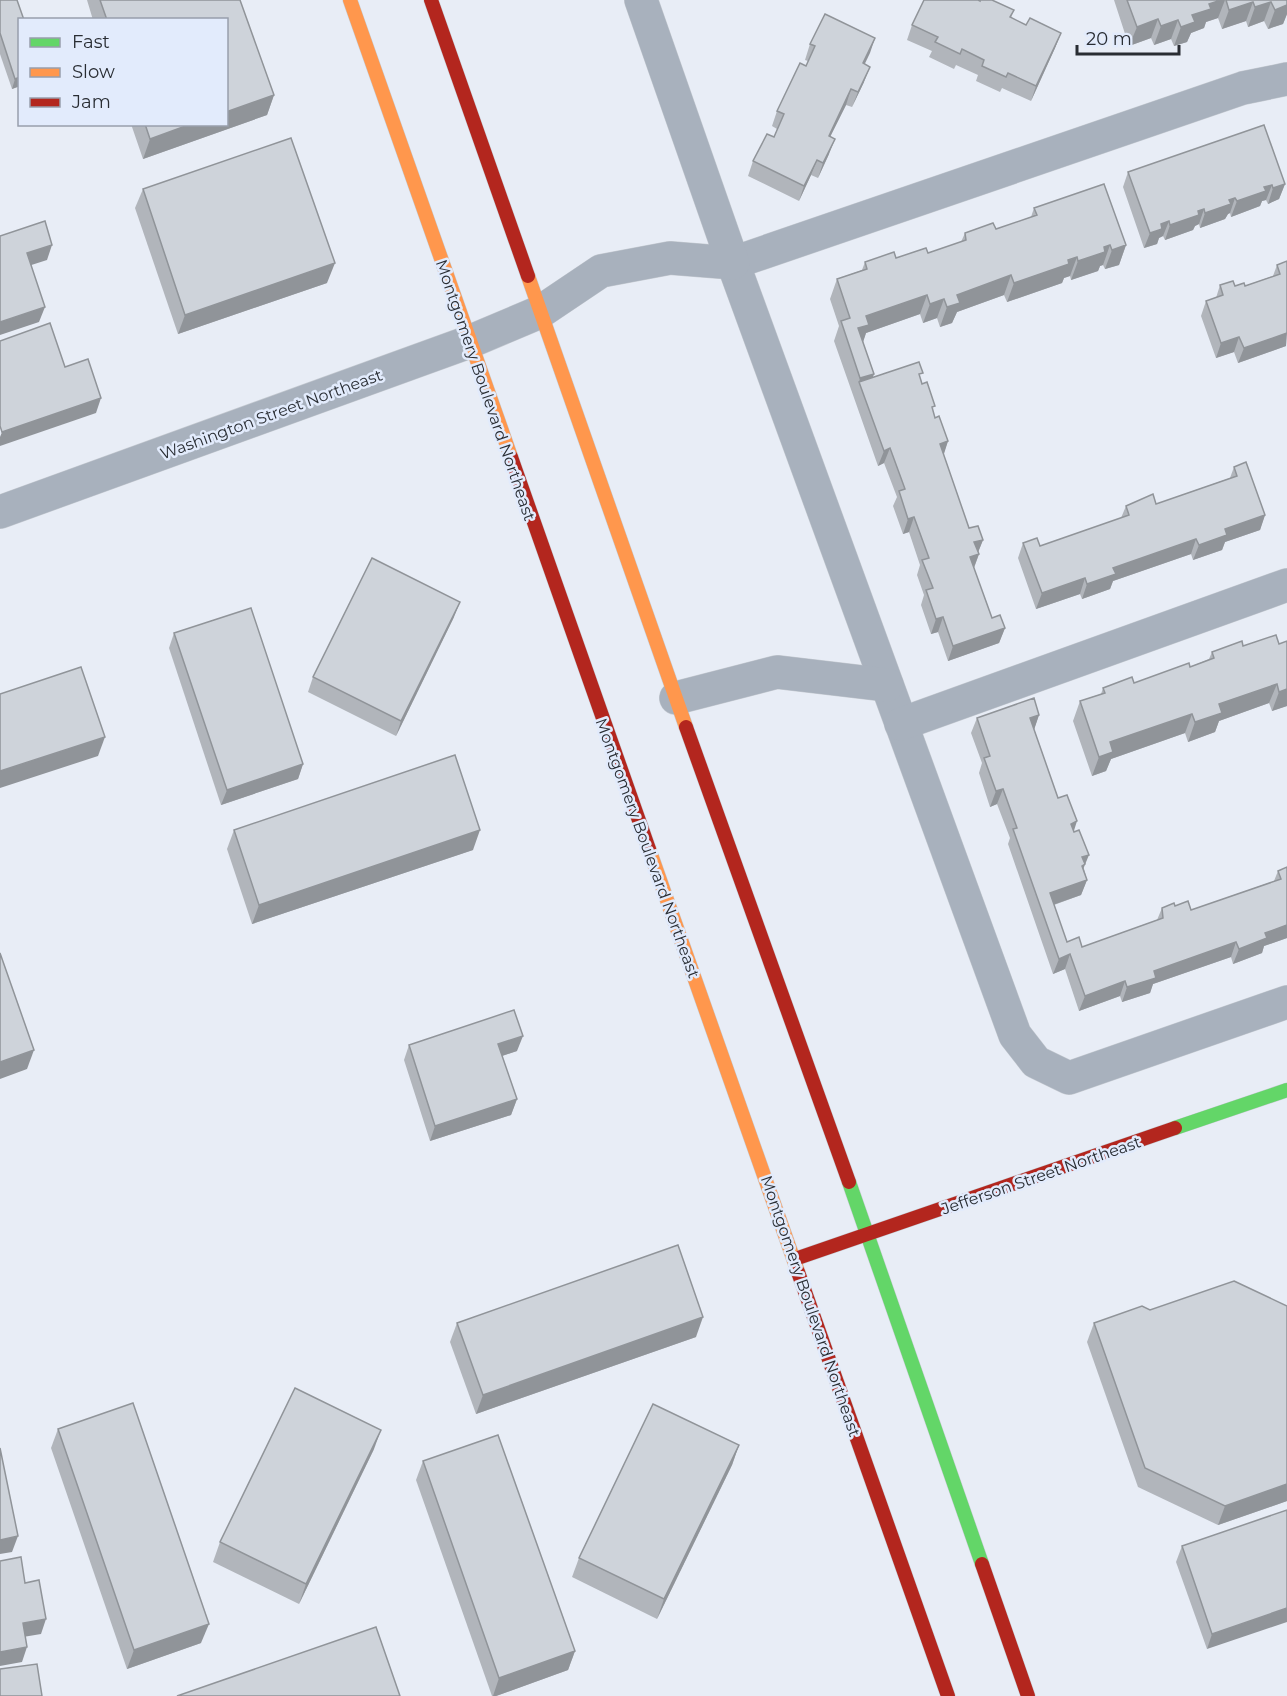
<svg xmlns="http://www.w3.org/2000/svg" width="1287" height="1696" font-family="Montserrat,sans-serif">
<rect width="100%" height="100%" fill="#e8edf6"/>
<g fill="none" stroke-linecap="round" stroke-linejoin="round">
<g stroke="#c6cbd2" stroke-width="34">
<g id="street">
<polyline points="1287,79 1243,88 733,263 1015,1035 1036,1062 1069,1078 1287,1002"/>
<polyline points="0,512 469,342 540,312 601,271 670,258 733,263 641,0"/>
<polyline points="676,698 777,672 887,685"/>
<polyline points="901,724 1287,585"/>
</g>
</g>
<g stroke="#c6cbd2" stroke-width="15">
<g id="fast">
<polyline points="1175,1128 1287,1090"/>
<polyline points="849,1182 982,1564"/>
</g>
</g>
<g stroke="#c6cbd2" stroke-width="15">
<g id="slow">
<polyline points="350,0 511,457"/>
<polyline points="528,276 686,727"/>
<polyline points="649,849 798,1272"/>
</g>
</g>
<g stroke="#c6cbd2" stroke-width="15">
<g id="jam">
<polyline points="431,0 528,276"/>
<polyline points="511,457 649,849"/>
<polyline points="686,727 849,1182"/>
<polyline points="795,1259 1175,1128"/>
<polyline points="798,1272 948,1696"/>
<polyline points="982,1564 1028,1696"/>
</g>
</g>
<use href="#street" stroke="#a8b1bd" stroke-width="33"/>
<use href="#fast" stroke="#63d668" stroke-width="14"/>
<use href="#slow" stroke="#ff974d" stroke-width="14"/>
<use href="#jam" stroke="#b3261e" stroke-width="14"/>
</g>
<g fill="#b1b5bb">
<polygon points="0,0 20,20 20,86 12,89 0,54"/>
<polygon points="87,0 240,0 274,95 267,115 143,159 131,124 226,124 226,20 93,20"/>
<polygon points="1114,0 1287,0 1287,14 1283,24 1268,29 1264,21 1248,27 1246,21 1222,29 1218,18 1206,22 1204,28 1191,33 1187,42 1174,46 1171,39 1154,45 1151,38 1129,46"/>
<polygon points="1014,10 1011,18 1026,25 1061,33 1055,48 1031,101 1002,88 1000,92 976,81 978,75 956,65 954,69 929,57 932,51 907,40 912,25"/>
<polygon points="875,38 864,64 864,82 852,107 846,105 830,137 829,154 818,178 811,175 799,201 748,176 753,161 774,137 777,129 772,126 777,111 806,66 808,61 805,60 810,44"/>
<polygon points="1128,172 1285,184 1279,199 1268,204 1266,200 1262,201 1260,206 1231,217 1230,213 1228,214 1225,219 1200,228 1199,224 1195,226 1193,230 1165,240 1163,236 1159,238 1157,244 1144,248 1123,187"/>
<polygon points="143,189 327,283 178,334 135,208"/>
<polygon points="1034,208 1126,245 1119,265 1105,269 1103,265 1100,266 1098,271 1071,280 1070,276 1064,278 1062,283 1007,302 1004,295 957,312 952,323 940,327 937,318 923,323 920,314 866,333 863,342 874,374 872,378 921,380 935,418 948,441 943,455 969,528 983,540 978,552 979,554 974,568 992,618 1005,628 999,643 948,661 938,632 931,634 921,605 924,595 917,575 920,565 909,532 903,534 893,506 897,497 884,463 878,466 834,341 839,326 830,299 837,279 862,270 865,262 928,253 961,242 965,233 996,229 1031,217"/>
<polygon points="1287,261 1286,346 1238,363 1234,352 1216,358 1201,316 1206,301 1216,298 1220,285 1245,286 1273,276 1277,265"/>
<polygon points="1234,467 1265,515 1260,530 1225,542 1222,550 1193,560 1191,554 1113,581 1110,589 1082,599 1080,594 1036,609 1018,558 1023,543 1040,546 1121,518 1126,506 1156,504 1230,478"/>
<polygon points="454,617 396,736 308,692 313,677"/>
<polygon points="174,633 303,764 298,779 221,805 169,648"/>
<polygon points="1287,641 1287,707 1287,706 1272,711 1269,703 1219,721 1215,732 1188,742 1185,733 1111,759 1106,771 1092,776 1073,721 1080,701 1101,694 1103,688 1134,683 1190,667 1209,659 1212,652 1243,646 1279,644"/>
<polygon points="1039,715 1034,729 1058,798 1074,832 1087,880 1081,895 1054,905 1067,942 1082,947 1157,920 1162,908 1175,906 1191,910 1274,881 1278,871 1287,867 1287,938 1264,946 1262,953 1233,964 1231,957 1153,984 1150,993 1122,1002 1120,996 1079,1011 1065,969 1053,974 1008,844 1010,838 997,804 990,807 979,773 982,763 971,733 977,718"/>
<polygon points="234,830 473,850 252,924 227,849"/>
<polygon points="409,1045 517,1051 502,1056 517,1099 511,1115 430,1141 404,1060"/>
<polygon points="1150,1310 1287,1501 1218,1525 1138,1487 1087,1342 1094,1323"/>
<polygon points="457,1323 696,1337 476,1414 450,1342"/>
<polygon points="58,1429 201,1643 127,1669 51,1448"/>
<polygon points="739,1445 732,1465 657,1619 572,1577 579,1558"/>
<polygon points="374,1449 299,1604 213,1562 220,1542"/>
<polygon points="423,1461 575,1651 568,1670 496,1696 492,1696 416,1480"/>
<polygon points="1287,1510 1207,1649 1176,1562 1182,1546"/>
</g>
<g fill="#909499">
<polygon points="1221,0 1225,0 1218,18 1206,22 1204,28 1191,33 1187,42 1174,46 1181,27 1192,15 1209,4"/>
<polygon points="1287,0 1287,14 1283,24 1268,29 1275,10"/>
<polygon points="1253,2 1246,21 1222,29 1229,10"/>
<polygon points="1271,2 1264,21 1248,27 1255,7"/>
<polygon points="1158,19 1151,38 1129,46 1137,27"/>
<polygon points="1178,20 1171,39 1154,45 1161,26"/>
<polygon points="1061,33 1055,48 1031,101 1036,86"/>
<polygon points="875,38 870,53 858,78 863,63"/>
<polygon points="870,67 864,82 852,107 858,92"/>
<polygon points="20,77 20,86 12,89 15,79"/>
<polygon points="851,89 846,105 823,151 829,136"/>
<polygon points="274,95 267,115 143,159 150,139 191,124 226,124 226,112"/>
<polygon points="835,139 829,154 818,178 823,163"/>
<polygon points="817,160 811,175 799,201 804,186"/>
<polygon points="1285,184 1279,199 1268,204 1273,188"/>
<polygon points="1272,185 1266,200 1262,201 1260,206 1231,217 1237,201 1264,187"/>
<polygon points="1235,198 1230,213 1228,214 1225,219 1200,228 1205,213 1229,200"/>
<polygon points="1204,209 1199,224 1195,226 1193,230 1165,240 1170,225 1198,211"/>
<polygon points="1169,221 1163,236 1159,238 1157,244 1144,248 1150,233 1161,224"/>
<polygon points="52,245 47,260 22,268 27,253"/>
<polygon points="1110,245 1103,265 1100,266 1098,271 1071,280 1078,261 1104,247"/>
<polygon points="1126,245 1119,265 1105,269 1112,250"/>
<polygon points="1077,257 1070,276 1064,278 1062,283 1007,302 1014,283"/>
<polygon points="335,263 327,283 178,334 185,315"/>
<polygon points="1011,275 1004,295 957,312 952,323 940,327 947,307 957,295"/>
<polygon points="927,295 920,314 866,333 862,345 858,328 866,316"/>
<polygon points="944,299 937,318 923,323 930,304"/>
<polygon points="45,307 39,322 0,335 0,322"/>
<polygon points="1287,333 1286,346 1238,363 1244,348"/>
<polygon points="1239,337 1234,352 1216,358 1221,343"/>
<polygon points="874,374 867,393 859,382 860,378"/>
<polygon points="101,398 96,413 0,446 0,437 2,432"/>
<polygon points="948,441 943,457 940,444"/>
<polygon points="890,448 884,463 878,466 884,451"/>
<polygon points="1265,515 1260,530 1225,542 1222,550 1193,560 1199,545 1225,529"/>
<polygon points="914,517 909,532 903,534 908,519"/>
<polygon points="1196,539 1191,554 1113,581 1110,589 1082,599 1087,584 1113,568"/>
<polygon points="983,540 977,555 974,542"/>
<polygon points="979,554 973,570 970,557"/>
<polygon points="1085,578 1080,594 1036,609 1042,593"/>
<polygon points="460,602 454,617 396,736 401,721"/>
<polygon points="943,617 938,632 931,634 936,619"/>
<polygon points="1005,628 999,643 948,661 953,646"/>
<polygon points="1277,684 1269,703 1219,721 1215,732 1188,742 1195,722 1219,704"/>
<polygon points="1287,689 1287,706 1272,711 1279,692"/>
<polygon points="1192,714 1185,733 1111,759 1106,771 1092,776 1099,757 1110,742"/>
<polygon points="1039,715 1034,730 1030,718"/>
<polygon points="105,737 98,756 0,788 0,771"/>
<polygon points="303,764 298,779 221,805 227,790"/>
<polygon points="1003,789 997,804 990,807 996,791"/>
<polygon points="1077,821 1072,837 1071,824"/>
<polygon points="480,830 473,850 252,924 259,905"/>
<polygon points="1089,855 1079,879 1082,857"/>
<polygon points="1087,880 1081,895 1044,908 1050,893"/>
<polygon points="1287,925 1287,938 1264,946 1262,953 1233,964 1239,949 1265,933"/>
<polygon points="1236,942 1231,957 1153,984 1150,993 1122,1002 1127,987 1154,971"/>
<polygon points="1070,954 1065,969 1053,974 1059,959"/>
<polygon points="1125,981 1120,996 1079,1011 1085,996"/>
<polygon points="523,1036 517,1051 493,1059 498,1044"/>
<polygon points="34,1050 27,1069 0,1079 0,1062"/>
<polygon points="517,1099 511,1115 430,1141 435,1126"/>
<polygon points="703,1317 696,1337 476,1414 483,1395"/>
<polygon points="381,1430 374,1449 299,1604 306,1584"/>
<polygon points="739,1445 732,1465 657,1619 664,1599"/>
<polygon points="1287,1484 1287,1501 1218,1525 1225,1506"/>
<polygon points="18,1536 12,1552 0,1554 0,1540"/>
<polygon points="1287,1608 1287,1622 1207,1649 1212,1634"/>
<polygon points="46,1619 41,1634 17,1638 23,1623"/>
<polygon points="209,1624 201,1643 127,1669 134,1650"/>
<polygon points="27,1647 22,1662 0,1666 0,1652"/>
<polygon points="575,1651 568,1670 496,1696 493,1696 499,1678"/>
</g>
<g fill="#ced3da" stroke="#909499" stroke-width="1.5">
<polygon points="0,0 17,0 24,20 20,20 20,77 15,79 0,33"/>
<polygon points="100,0 240,0 274,95 226,112 226,20 107,20"/>
<polygon points="924,0 978,0 980,1 980,0 992,0 1014,10 1010,17 1026,25 1030,18 1061,33 1036,86 1008,73 1006,77 982,66 984,60 962,49 960,54 935,42 938,37 912,25"/>
<polygon points="1127,0 1221,0 1209,4 1211,9 1192,15 1195,22 1181,27 1178,20 1161,26 1158,19 1137,27"/>
<polygon points="1226,0 1287,0 1287,5 1275,10 1271,2 1255,7 1253,2 1229,10"/>
<polygon points="825,14 875,38 863,63 870,67 858,92 851,89 829,136 835,139 823,163 817,160 804,186 753,161 767,134 774,137 784,114 777,111 800,63 806,66 815,46 810,44"/>
<polygon points="145,124 191,124 150,139"/>
<polygon points="1264,125 1285,184 1273,188 1272,185 1264,187 1266,191 1237,201 1235,198 1229,200 1231,204 1205,213 1204,209 1198,211 1199,215 1170,225 1169,221 1161,224 1162,229 1150,233 1128,172"/>
<polygon points="291,138 335,263 185,315 143,189"/>
<polygon points="1104,184 1126,245 1112,250 1110,245 1104,247 1105,252 1078,261 1077,257 1068,260 1069,264 1014,283 1011,275 957,295 960,303 947,307 944,299 930,304 927,295 866,316 869,325 858,328 874,374 860,378 841,321 850,318 837,279 867,269 865,262 894,252 896,258 926,248 928,253 966,240 965,233 993,223 996,229 1037,215 1034,208"/>
<polygon points="45,221 52,245 27,253 45,307 0,322 0,236"/>
<polygon points="1287,261 1287,333 1244,348 1239,337 1221,343 1206,301 1223,295 1220,285 1233,281 1235,286 1244,283 1245,286 1280,274 1277,265"/>
<polygon points="50,323 65,367 88,359 101,398 2,432 0,426 0,341"/>
<polygon points="919,362 923,373 919,374 922,384 927,382 935,406 932,407 935,418 939,416 948,441 940,444 969,528 978,526 983,540 974,542 979,554 970,557 992,618 1000,615 1005,628 953,646 943,617 936,619 926,590 933,588 922,560 929,558 914,517 908,519 899,491 905,489 890,448 884,451 859,382"/>
<polygon points="1246,462 1265,515 1225,529 1227,535 1199,545 1196,539 1113,568 1116,574 1087,584 1085,578 1042,593 1023,543 1037,538 1040,546 1129,515 1126,506 1153,494 1156,504 1237,476 1234,467"/>
<polygon points="372,558 460,602 401,721 313,677"/>
<polygon points="251,608 303,764 227,790 174,633"/>
<polygon points="1276,635 1279,644 1287,641 1287,689 1279,692 1277,684 1219,704 1222,713 1195,722 1192,714 1110,742 1113,752 1099,757 1080,701 1105,693 1103,688 1132,677 1134,683 1189,663 1190,667 1214,658 1212,652 1242,641 1243,646"/>
<polygon points="81,667 105,737 0,771 0,694"/>
<polygon points="1034,698 1039,715 1030,718 1058,798 1067,795 1077,821 1071,824 1074,832 1079,830 1089,855 1082,857 1085,864 1082,866 1087,880 1050,893 1067,942 1079,937 1082,947 1163,918 1162,908 1174,903 1175,906 1188,901 1191,910 1281,879 1278,871 1287,867 1287,925 1265,933 1267,938 1239,949 1236,942 1154,971 1156,978 1127,987 1125,981 1085,996 1070,954 1059,959 1013,829 1017,828 1003,789 996,791 984,758 990,756 977,718"/>
<polygon points="455,755 480,830 259,905 234,830"/>
<polygon points="0,953 34,1050 0,1062"/>
<polygon points="514,1010 523,1036 498,1044 517,1099 435,1126 409,1045"/>
<polygon points="678,1245 703,1317 483,1395 457,1323"/>
<polygon points="1234,1281 1287,1306 1287,1484 1225,1506 1145,1468 1094,1323 1142,1306 1150,1310"/>
<polygon points="295,1388 381,1430 306,1584 220,1542"/>
<polygon points="133,1403 209,1624 134,1650 58,1429"/>
<polygon points="653,1404 739,1445 664,1599 579,1558"/>
<polygon points="498,1435 575,1651 499,1678 423,1461"/>
<polygon points="0,1448 18,1536 0,1540"/>
<polygon points="1287,1510 1287,1608 1212,1634 1182,1546"/>
<polygon points="21,1557 25,1583 39,1580 46,1619 23,1623 27,1647 0,1652 0,1561"/>
<polygon points="376,1627 400,1696 177,1696"/>
<polygon points="37,1664 42,1696 0,1696 0,1669"/>
</g>
<g text-anchor="middle" stroke-width="5" stroke-linejoin="round" paint-order="stroke">
<g font-size="16" fill="#292d33" stroke="#e2ebfc">
<text transform="translate(486 390) rotate(71)" y="6">Montgomery Boulevard Northeast</text>
<text transform="translate(271 414) rotate(-20)" y="6">Washington Street Northeast</text>
<text transform="translate(648 848) rotate(70)" y="6">Montgomery Boulevard Northeast</text>
<text transform="translate(1041 1175) rotate(-19)" y="6">Jefferson Street Northeast</text>
<text transform="translate(811 1306) rotate(71)" y="6">Montgomery Boulevard Northeast</text>
</g>
</g>
<rect x="18" y="18" width="210" height="108" fill="#e2ebfc" stroke="#989fac" stroke-width="1.5"/>
<rect x="30" y="38" width="30" height="9" fill="#63d668" stroke="#989fac" stroke-width="1.5"/>
<text x="72" y="48" font-size="18" fill="#292d33">Fast</text>
<rect x="30" y="68" width="30" height="9" fill="#ff974d" stroke="#989fac" stroke-width="1.5"/>
<text x="72" y="78" font-size="18" fill="#292d33">Slow</text>
<rect x="30" y="98" width="30" height="9" fill="#b3261e" stroke="#989fac" stroke-width="1.5"/>
<text x="72" y="108" font-size="18" fill="#292d33">Jam</text>
<path d="M1077 45v9h102v-9" fill="none" stroke="#292d33" stroke-width="3"/>
<text x="1086" y="45" font-size="18" fill="#292d33" stroke="#e2ebfc" stroke-width="4.5" paint-order="stroke">20 m</text>
</svg>
